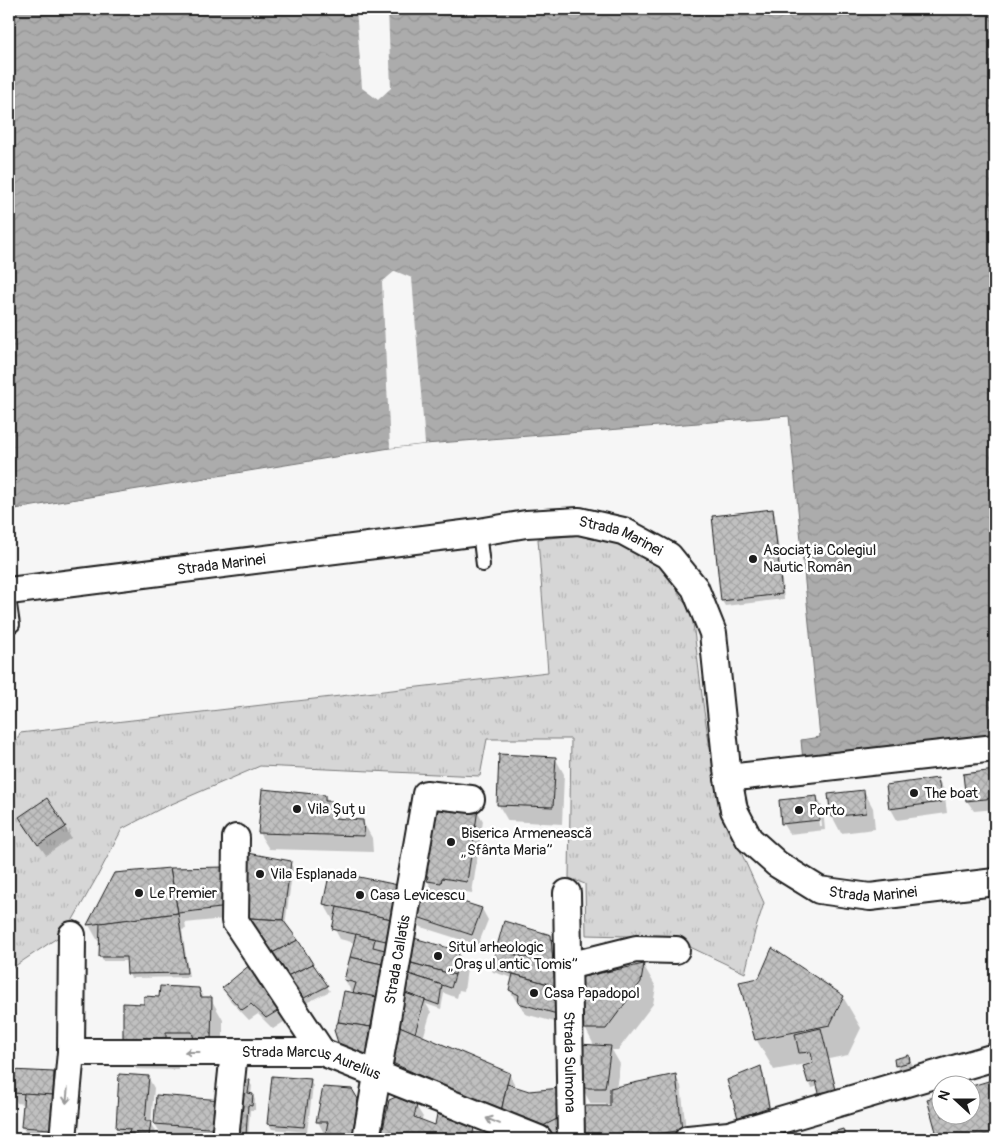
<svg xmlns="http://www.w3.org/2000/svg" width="1004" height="1148" font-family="Pangolin,sans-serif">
<defs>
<pattern id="grass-tufts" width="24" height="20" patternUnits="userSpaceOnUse" patternTransform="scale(1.25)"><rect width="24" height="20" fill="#d6d6d6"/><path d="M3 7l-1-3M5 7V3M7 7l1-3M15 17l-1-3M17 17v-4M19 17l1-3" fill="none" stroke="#b7b7b7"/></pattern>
<pattern id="water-waves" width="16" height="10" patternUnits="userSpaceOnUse" patternTransform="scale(1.25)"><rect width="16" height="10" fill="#acacac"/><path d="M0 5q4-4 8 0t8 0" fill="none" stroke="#939393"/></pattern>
<pattern id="building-cross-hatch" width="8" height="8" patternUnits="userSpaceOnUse" patternTransform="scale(1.25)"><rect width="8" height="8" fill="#c0c0c0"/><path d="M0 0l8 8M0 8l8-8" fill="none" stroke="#a4a4a4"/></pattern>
</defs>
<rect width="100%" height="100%" fill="#f6f6f6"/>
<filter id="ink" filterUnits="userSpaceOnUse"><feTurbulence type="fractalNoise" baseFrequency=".02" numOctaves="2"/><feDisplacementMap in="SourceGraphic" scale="10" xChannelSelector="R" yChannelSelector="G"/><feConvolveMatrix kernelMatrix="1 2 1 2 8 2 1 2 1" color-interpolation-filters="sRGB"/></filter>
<g filter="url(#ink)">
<polygon fill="url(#grass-tufts)" stroke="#797979" points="582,535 621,540 661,563 692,615 704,711 719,804 764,903 755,931 745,973 669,937 586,935 585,884 569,878 571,739 487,739 480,776 260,766 160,809 122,829 97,877 66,932 9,970 9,760 20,733 548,672 538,539"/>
<polygon fill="url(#water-waves)" stroke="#727272" points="9,9 995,9 995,736 803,761 801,740 820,737 789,416 425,444 390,448 9,510"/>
<g fill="#f6f6f6">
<polygon points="356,9 388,9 391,88 378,100 362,88"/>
<polygon points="395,271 412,278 425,444 390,448 382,282"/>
</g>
<g fill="#0003" fill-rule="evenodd">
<polygon points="772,510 775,515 784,599 725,606 722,601"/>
<polygon points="555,758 564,774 562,824 508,821 498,804"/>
<polygon points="995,771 995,809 974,811 967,801 965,775"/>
<polygon points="938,779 944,790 947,813 897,820 891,809 887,786"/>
<polygon points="864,791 873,808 875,829 841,833 832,816"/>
<polygon points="325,796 328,802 331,802 341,819 363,822 372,838 373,852 269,849 259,833"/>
<path d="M817,797l6,11 2,22 -36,4 -6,-10zM817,807h3l2,19h-3z"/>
<polygon points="477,810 483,821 472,893 448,889 447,894 434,892 424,875"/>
<polygon points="65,827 71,838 46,855 27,828"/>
<polygon points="290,863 293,868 285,925 297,941 330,991 306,1003 260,935 250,918"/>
<polygon points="225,868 234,918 185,923 186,929 182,930 189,977 131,978 128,973 128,961 103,961 100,956 101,941 98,941 89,925 115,874"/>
<polygon points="397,886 392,951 384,950 391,962 383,1050 355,1074 355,992 351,991 345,980 355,943 340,939 334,928 335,923 324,904"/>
<polygon points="482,909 488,920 478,945 421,927 415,916"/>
<path d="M551,936l18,31 -7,57 -37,-10 -6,-12 -3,-1 -6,-11 3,-12 -20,-6 -3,-5zM554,995h3l-1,25z"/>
<path d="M458,952l9,17 -3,22 -5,-1 -2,8 -13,-5 -3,16 -15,-5 5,8 -8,26 86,36 6,11 -1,3 15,4 31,-3 3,41 -13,6 -154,-64 -7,-11 23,-84 -2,-3 2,-8 -2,-4zM422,1007h2l-10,32h-2z"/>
<polygon points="250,966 290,1018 273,1029 258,1014 249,1020 229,999 223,988"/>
<polygon points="644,966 656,987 653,1004 618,1050 612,1050 620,1064 616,1088 675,1076 681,1086 687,1139 584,1139 580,1107 611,1107 611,1104 591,1104 582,1088 595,1047 585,1028"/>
<polygon points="199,990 204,998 211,999 223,1020 223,1062 178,1053 178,1070 136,1069 124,1047 160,999"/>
<polygon points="843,997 861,1028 848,1055 829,1059 838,1095 823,1098 820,1093 819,1086 812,1088 809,1083 805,1067 817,1062 774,1070 756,1039"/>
<polygon points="908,1057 918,1073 906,1082 896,1065"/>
<polygon points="760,1067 763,1072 771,1112 742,1122 740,1117"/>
<polygon points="54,1073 60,1084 57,1139 28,1137 22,1126 24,1104 17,1103 11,1092"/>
<path d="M148,1077l6,11 -3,36 5,9v5l7,-1 -8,-13 2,-28 72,16 -2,27h-103l-7,-12zM131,1133l25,2 -1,2 -24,-2z"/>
<polygon points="995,1080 995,1139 939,1139 929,1100 942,1116 972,1116 972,1087"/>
<polygon points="249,1081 252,1086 251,1095 253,1095 255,1100 255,1110 250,1110 248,1139 239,1139 236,1134"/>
<polygon points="310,1081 313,1086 307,1132 272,1129 269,1124"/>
<polygon points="351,1090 367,1116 364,1139 326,1139 326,1137 318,1122"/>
<polygon points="390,1101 416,1106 423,1117 421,1121 436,1127 473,1128 479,1139 382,1139"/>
<polygon points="843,1130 848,1139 815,1139"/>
</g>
<g fill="url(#building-cross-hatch)" stroke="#1c1c1c">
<polygon points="773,509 782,594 721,601 712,516"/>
<polygon points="499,754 556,757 553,807 497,805"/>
<polygon points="995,770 995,798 966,801 963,774"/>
<polygon points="938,778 942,802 889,809 886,785"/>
<polygon points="262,789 325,795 325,801 332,801 334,818 363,820 364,836 258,833"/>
<polygon points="864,790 866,813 831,817 828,794"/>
<polygon points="817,796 820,820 781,824 779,800"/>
<polygon points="47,798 66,827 38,845 19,817"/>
<polygon points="435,803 478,809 467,882 442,878 441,883 427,881 428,876 423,875"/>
<polygon points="248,853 291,861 283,920 249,918"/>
<polygon points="226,867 229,907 178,913 170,868"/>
<polygon points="170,868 178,913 87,925 114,873"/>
<polygon points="330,871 398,885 391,919 323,904"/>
<polygon points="422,889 482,908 472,935 414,916"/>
<polygon points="337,907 391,919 386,941 332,929"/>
<polygon points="178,913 187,973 127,974 126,957 99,957 100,923"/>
<polygon points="249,918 283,920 298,940 272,953"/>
<polygon points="504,921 551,935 553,964 496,950"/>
<polygon points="356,934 375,939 373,947 385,950 382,964 350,957"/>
<polygon points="414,938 459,951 455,975 408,962"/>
<polygon points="298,940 313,964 287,976 272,953"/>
<polygon points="772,948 844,996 830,1025 755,1040 739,982 759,978"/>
<polygon points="496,950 553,964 555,986 489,967"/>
<polygon points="350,957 382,964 377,997 353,993 356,983 344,980"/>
<polygon points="411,963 455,975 451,988 409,974"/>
<polygon points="251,964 284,1007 266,1018 251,1004 242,1010 222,988"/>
<polygon points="313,964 328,986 302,999 287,976"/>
<polygon points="644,964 641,982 606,1029 583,1029 582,977"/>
<polygon points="409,974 442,985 439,1005 405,993"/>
<polygon points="513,974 555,986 557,1014 518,1003 519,995 509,990"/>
<polygon points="160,986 199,988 201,997 212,997 211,1040 194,1039 192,1032 166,1032 166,1049 123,1048 123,1003 144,1004 144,996 159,997"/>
<polygon points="344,991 377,997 371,1027 338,1022"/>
<polygon points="405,993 425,1000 415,1033 397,1025"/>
<polygon points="338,1022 371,1027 366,1058 341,1052 334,1030"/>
<polygon points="397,1025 510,1073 507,1084 501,1112 388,1061"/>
<polygon points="821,1028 836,1090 819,1093 816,1081 808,1083 803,1066 813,1063 811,1052 799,1053 795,1034"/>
<polygon points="579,1044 611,1046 605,1088 580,1088"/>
<polygon points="909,1055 910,1062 895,1066 894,1059"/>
<polygon points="761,1066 769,1107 738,1118 727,1080"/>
<polygon points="11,1070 54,1072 53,1095 10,1093"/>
<polygon points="119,1074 149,1076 145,1121 151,1121 149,1136 129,1134 130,1129 116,1128"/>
<polygon points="676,1074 682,1130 629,1139 583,1139 579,1106 610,1106 610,1088"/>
<polygon points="272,1076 311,1079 304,1127 267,1124"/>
<polygon points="239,1079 250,1080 248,1093 253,1094 252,1106 248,1105 246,1135 234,1134"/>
<polygon points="995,1079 995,1139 938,1139 927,1099 942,1095 942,1116 972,1116 972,1086"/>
<polygon points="507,1084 529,1091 561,1088 557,1119 543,1126 501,1112"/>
<polygon points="323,1087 352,1089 358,1099 352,1139 325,1137 328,1122 316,1122"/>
<polygon points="24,1093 53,1095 51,1129 21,1127"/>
<polygon points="156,1095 223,1100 221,1129 154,1124"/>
<polygon points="396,1097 417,1105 414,1117 435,1125 437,1114 474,1127 472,1139 381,1139 389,1100"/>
<polygon points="843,1129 846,1139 814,1139 813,1138"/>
<polygon points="783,1130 785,1136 796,1132 798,1139 759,1139"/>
<polygon points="79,1135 129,1139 78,1139"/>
<polygon points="150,1136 175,1136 175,1139 149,1139"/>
<polygon points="175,1136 220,1137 220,1139 175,1139"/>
</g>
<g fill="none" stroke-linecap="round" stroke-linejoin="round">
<g stroke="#1c1c1c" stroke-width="16">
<g id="lane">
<polyline points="479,532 483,565"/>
<polyline points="9,598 13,625"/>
</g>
</g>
<g stroke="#1c1c1c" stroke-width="30">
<g id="street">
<path id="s1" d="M9,591l470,-59 47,-8 53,-3 44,10 46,25 26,32 18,45 15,145 6,32 15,29 28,25 42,26 51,7 125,-15"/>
<polyline points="728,778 995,748"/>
<polyline points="236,838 235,921 322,1052"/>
<path id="s2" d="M567,893l4,246"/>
<polyline points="568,966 636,949 676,950"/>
<path id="s3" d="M71,1052h251l217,87"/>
<polyline points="63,1139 71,1052 72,935"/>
<polyline points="225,1139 234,1052"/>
<path id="s4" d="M366,1139l60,-345 45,5"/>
<polyline points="688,1139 729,1135 995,1057"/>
</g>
</g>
<use href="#lane" stroke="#fff" stroke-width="12"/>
<use href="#street" stroke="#fff" stroke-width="26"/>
</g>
<defs><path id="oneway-shaft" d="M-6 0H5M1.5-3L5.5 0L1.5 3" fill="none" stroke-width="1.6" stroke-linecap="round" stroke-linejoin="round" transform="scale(1.25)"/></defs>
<g stroke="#999">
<use href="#oneway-shaft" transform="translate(192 1052) rotate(-180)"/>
<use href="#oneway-shaft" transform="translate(67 1096) rotate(95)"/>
<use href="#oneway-shaft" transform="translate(493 1121) rotate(-158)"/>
</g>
</g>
<g fill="#1c1c1c" stroke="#fff" stroke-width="2">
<circle cx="753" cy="559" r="5"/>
<circle cx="914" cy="793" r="5"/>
<circle cx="297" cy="809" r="5"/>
<circle cx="799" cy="810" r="5"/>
<circle cx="451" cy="842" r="5"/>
<circle cx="260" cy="874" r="5"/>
<circle cx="139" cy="893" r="5"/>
<circle cx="360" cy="895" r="5"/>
<circle cx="438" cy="956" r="5"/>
<circle cx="534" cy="993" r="5"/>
</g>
<g text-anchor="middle" stroke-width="5" stroke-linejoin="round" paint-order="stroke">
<g font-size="15" fill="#1c1c1c" stroke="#fff">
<text dy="5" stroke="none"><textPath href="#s1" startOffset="619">Strada Marinei</textPath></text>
<text dy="5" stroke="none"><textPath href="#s1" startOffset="214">Strada Marinei</textPath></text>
<text dy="5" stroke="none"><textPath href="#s1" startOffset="1114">Strada Marinei</textPath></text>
<text dy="5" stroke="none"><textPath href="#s4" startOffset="182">Strada Callatis</textPath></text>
<text dy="5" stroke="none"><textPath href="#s2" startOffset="169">Strada Sulmona</textPath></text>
<text dy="5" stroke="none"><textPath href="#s3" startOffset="242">Strada Marcus Aurelius</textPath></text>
</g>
<g font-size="15" fill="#1c1c1c" stroke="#fff" text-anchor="start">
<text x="763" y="555">Asociația Colegiul<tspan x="763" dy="17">Nautic Român</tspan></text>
<text x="924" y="798">The boat</text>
<text x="307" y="814">Vila Șuțu</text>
<text x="809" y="815">Porto</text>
<text x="461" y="838">Biserica Armenească<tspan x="461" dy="17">„Sfânta Maria”</tspan></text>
<text x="270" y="879">Vila Esplanada</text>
<text x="149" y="898">Le Premier</text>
<text x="370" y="900">Casa Levicescu</text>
<text x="448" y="952">Situl arheologic<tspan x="448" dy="17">„Orașul antic Tomis”</tspan></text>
<text x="544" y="998">Casa Papadopol</text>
</g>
</g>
<rect width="1004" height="1148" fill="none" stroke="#fff" stroke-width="30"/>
<rect x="15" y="15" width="974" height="1118" fill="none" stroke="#1c1c1c" stroke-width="2" filter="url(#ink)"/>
<g transform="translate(956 1100) rotate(291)"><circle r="24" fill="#ffffff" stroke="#a4a4a4"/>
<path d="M0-4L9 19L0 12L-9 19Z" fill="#1c1c1c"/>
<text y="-8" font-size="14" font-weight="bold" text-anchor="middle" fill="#1c1c1c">N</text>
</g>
</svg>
